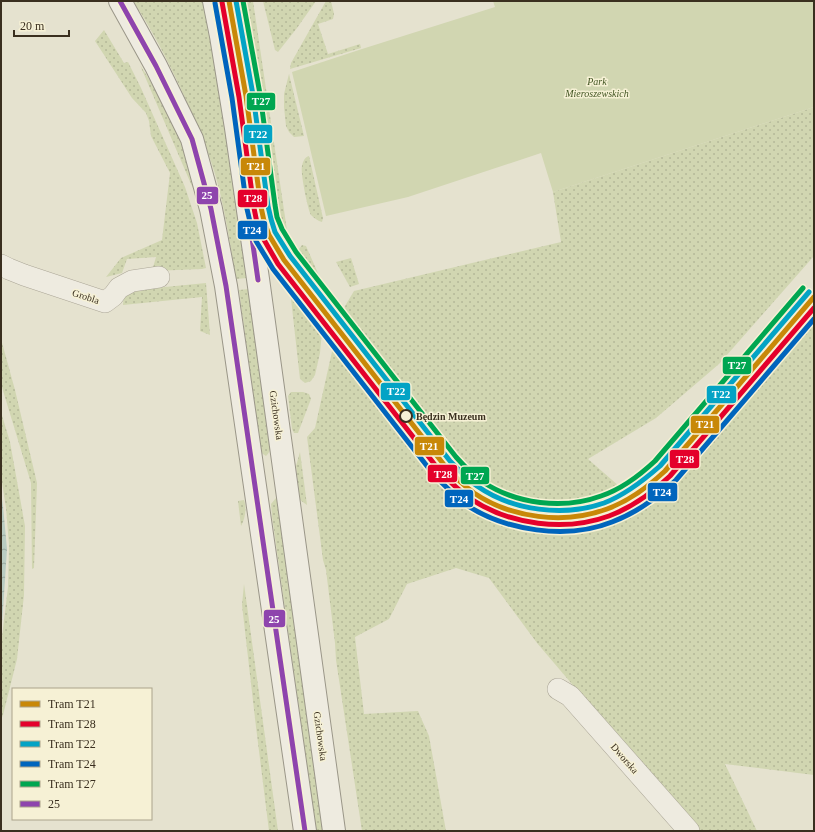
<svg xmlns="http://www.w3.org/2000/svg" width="815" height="832" font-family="Georgia,serif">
<defs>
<pattern id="grass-dots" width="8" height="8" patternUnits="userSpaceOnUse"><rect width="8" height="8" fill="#d1d6b1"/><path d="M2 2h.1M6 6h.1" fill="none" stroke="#b4b898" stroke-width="1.8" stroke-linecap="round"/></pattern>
<pattern id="water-ripples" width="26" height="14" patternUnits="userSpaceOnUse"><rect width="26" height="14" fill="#baccc2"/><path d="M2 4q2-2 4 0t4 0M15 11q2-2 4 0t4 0" fill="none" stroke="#98a69d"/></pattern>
</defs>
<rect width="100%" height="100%" fill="#e5e2cf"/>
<g fill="url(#grass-dots)">
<path d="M133,1h70l9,39 35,238 -11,1c-6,-35 -11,-71 -21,-105 -9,-30 -22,-59 -35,-87 -14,-30 -29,-59 -47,-86z"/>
<polygon points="244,1 253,1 288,237 278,218 274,203 268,163 267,144 259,77 251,33"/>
<polygon points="263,1 316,1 297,28 278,52 275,50"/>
<polygon points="326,1 331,1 334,14 333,19 318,24 328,54 360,44 361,48 290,69 291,63"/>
<polygon points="104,30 124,63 128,62 141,88 185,187 197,223 206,268 202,269 152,271 156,257 127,259 122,273 106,277 121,258 162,240 170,173 151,136 149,121 146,113 132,98 95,41"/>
<path d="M140,65c19,28 35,59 47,91 5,15 8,30 13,45l-9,-17z"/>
<polygon points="289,74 304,136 294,137 289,132 286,126 284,107 284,94"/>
<polygon points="814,107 814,256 719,364 656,418 588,459 643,507 814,303 814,775 725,764 757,831 697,831 537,643 489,578 456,568 407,584 389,619 355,637 364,714 418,711 429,736 446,831 362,831 336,660 335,643 326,570 323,560 307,437 315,428 333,347 345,306 354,291 561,242 553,192"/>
<path d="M309,156l14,62 -1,4c-4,-1 -8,-4 -11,-7 -3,-5 -11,-43 -9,-49 1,-5 3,-9 7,-10z"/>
<polygon points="260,222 269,242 281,263 273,269 268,270"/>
<polygon points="302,245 306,246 321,280 323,290 323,320 320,353 315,375 311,381 305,383 300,379 289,281 293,264 299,249"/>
<polygon points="351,258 359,284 350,287 336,262"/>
<polygon points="206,283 210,335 200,331 202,297 123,305 124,291"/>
<path d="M249,289l21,148c0,7 2,14 -4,19l-3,-2 -2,-3 -22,-161z"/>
<polygon points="1,339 15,390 37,483 34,568 32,569 31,483 1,384"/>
<polygon points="291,392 303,392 309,394 311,399 298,433 294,433 292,429 288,396"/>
<polygon points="1,412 10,442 25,526 24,595 17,659 3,715 1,720 1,645 8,587 9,545 6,508 1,476"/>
<polygon points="300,452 307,505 300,500 296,466"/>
<polygon points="276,498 277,498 326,831 316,831 272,516 271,504"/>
<path d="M244,500c3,8 1,19 -3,26l-3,-25z"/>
<polygon points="244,584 278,831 269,831 256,727 242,605"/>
</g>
<polygon fill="#d1d6b1" points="493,1 814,1 814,107 553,192 541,153 408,197 326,216 292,72 362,49 495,7"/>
<polygon fill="url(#water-ripples)" points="1,492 3,506 7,549 4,595 1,637"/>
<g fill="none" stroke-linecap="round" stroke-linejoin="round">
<g stroke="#aba697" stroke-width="22">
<g id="street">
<polyline points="1,265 9,269 24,275 105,302 113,296 119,288 132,281 159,277"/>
<polyline points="558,689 570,696 689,831"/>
</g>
</g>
<g stroke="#9a9688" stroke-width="24">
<g id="secondary">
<polyline points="120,1 156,66 192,139 211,209 226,286 305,831"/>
<polyline points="214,1 221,36 236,128 258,279 334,831"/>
</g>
</g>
<use href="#street" stroke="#eeebe0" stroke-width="21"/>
<use href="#secondary" stroke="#eeebe0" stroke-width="22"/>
<g stroke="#f6f1d5" stroke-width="8">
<g id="bus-1">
<polyline points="120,1 156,66 192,139 211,209 226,286 305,831"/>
<polyline points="214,1 233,105 258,280"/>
</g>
</g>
<use href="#bus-1" stroke="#8e44ad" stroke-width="5"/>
<g stroke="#f6f1d5" stroke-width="8">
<path id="tram-1" d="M229,1l17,95 15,111 3,14 5,14 15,25 161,206c9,10 18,19 29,27 37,25 90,32 133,16 22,-8 41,-22 58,-38l149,-174"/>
</g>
<g stroke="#f6f1d5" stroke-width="8">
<path id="tram-2" d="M222,2l17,95 15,111 3,15 6,15 15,26 161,206c10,11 20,21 32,29 39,26 94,33 138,17 24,-9 43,-23 61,-40l144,-168"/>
</g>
<g stroke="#f6f1d5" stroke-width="8">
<path id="tram-3" d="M236,1l17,94 15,111 3,13 4,13 15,24 160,205c9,9 17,18 27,25 36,25 87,31 127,17 21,-8 39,-22 56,-37l149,-174"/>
</g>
<g stroke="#f6f1d5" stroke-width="8">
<path id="tram-4" d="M215,3l17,95 15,111 4,17 5,15 17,28 161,206c10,10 20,20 31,29 40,27 102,36 147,18 24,-9 45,-24 64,-42l138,-161"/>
</g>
<g stroke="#f6f1d5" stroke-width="8">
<path id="tram-5" d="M243,1l17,93 15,111 2,12 5,12 14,23 160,205c8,9 17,18 27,25 33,22 80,28 118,14 21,-7 38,-20 54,-35l148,-173"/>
</g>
<use href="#tram-1" stroke="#c88808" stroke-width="5"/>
<use href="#tram-2" stroke="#e4002b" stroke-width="5"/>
<use href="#tram-3" stroke="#03a3c5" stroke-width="5"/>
<use href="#tram-4" stroke="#0065bd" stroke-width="5"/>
<use href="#tram-5" stroke="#00a651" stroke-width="5"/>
</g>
<circle fill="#f6f1d5" stroke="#3a2f1f" stroke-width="2" cx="406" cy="416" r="6"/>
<g text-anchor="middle" stroke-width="3" stroke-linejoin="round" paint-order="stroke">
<g font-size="10" font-style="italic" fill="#445725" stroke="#f6f1d5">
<text x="597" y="85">Park<tspan x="597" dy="12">Mieroszewskich</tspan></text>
</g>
<g font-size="10" fill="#3a2f1f" stroke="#f6f1d5">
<text transform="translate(86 296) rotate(18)" y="4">Grobla</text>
<text transform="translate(277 415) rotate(82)" y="4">Gzichowska</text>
<text transform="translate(321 736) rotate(82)" y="4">Gzichowska</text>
<text transform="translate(625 758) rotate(49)" y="4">Dworska</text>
</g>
<g font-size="10" font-weight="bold" fill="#3a2f1f" stroke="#f6f1d5" text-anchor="start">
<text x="416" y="420">Będzin Muzeum</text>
</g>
</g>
<g stroke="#f6f1d5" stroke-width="1.5">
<rect x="246" y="92" width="30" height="19" rx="4" fill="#00a651"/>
<rect x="243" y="124" width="30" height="20" rx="4" fill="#03a3c5"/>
<rect x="240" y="157" width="31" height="19" rx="4" fill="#c88808"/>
<rect x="196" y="186" width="23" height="19" rx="4" fill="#8e44ad"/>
<rect x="237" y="189" width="31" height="19" rx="4" fill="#e4002b"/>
<rect x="237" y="220" width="31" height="20" rx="4" fill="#0065bd"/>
<rect x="722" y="356" width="30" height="19" rx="4" fill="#00a651"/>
<rect x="380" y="382" width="31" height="19" rx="4" fill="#03a3c5"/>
<rect x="706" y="385" width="31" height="19" rx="4" fill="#03a3c5"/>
<rect x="690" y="415" width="30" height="19" rx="4" fill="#c88808"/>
<rect x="414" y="436" width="31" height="20" rx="4" fill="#c88808"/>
<rect x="669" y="449" width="31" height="20" rx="4" fill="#e4002b"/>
<rect x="427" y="464" width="31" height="19" rx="4" fill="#e4002b"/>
<rect x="460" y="466" width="30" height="19" rx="4" fill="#00a651"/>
<rect x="647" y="482" width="31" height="20" rx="4" fill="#0065bd"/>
<rect x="444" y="489" width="30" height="19" rx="4" fill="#0065bd"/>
<rect x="263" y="609" width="23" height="19" rx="4" fill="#8e44ad"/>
</g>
<g font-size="11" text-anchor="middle" font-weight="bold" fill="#fff">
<text x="261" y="105">T27</text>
<text x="258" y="138">T22</text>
<text x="256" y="170">T21</text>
<text x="207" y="199">25</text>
<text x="253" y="202">T28</text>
<text x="252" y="234">T24</text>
<text x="737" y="369">T27</text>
<text x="396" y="395">T22</text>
<text x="721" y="398">T22</text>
<text x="705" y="428">T21</text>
<text x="429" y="450">T21</text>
<text x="685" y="463">T28</text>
<text x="443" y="478">T28</text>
<text x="475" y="480">T27</text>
<text x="662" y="496">T24</text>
<text x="459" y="503">T24</text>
<text x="274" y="623">25</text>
</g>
<rect width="815" height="832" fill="none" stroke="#3a2f1f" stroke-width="4"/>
<rect x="12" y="688" width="140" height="132" fill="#f6f1d5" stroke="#aba38c"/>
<rect x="20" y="701" width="20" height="6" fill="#c88808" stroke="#aba38c"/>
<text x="48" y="708" font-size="12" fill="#3a2f1f">Tram T21</text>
<rect x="20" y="721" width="20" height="6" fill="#e4002b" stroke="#aba38c"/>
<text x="48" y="728" font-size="12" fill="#3a2f1f">Tram T28</text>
<rect x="20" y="741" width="20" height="6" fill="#03a3c5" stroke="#aba38c"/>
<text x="48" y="748" font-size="12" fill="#3a2f1f">Tram T22</text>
<rect x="20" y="761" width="20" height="6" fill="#0065bd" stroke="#aba38c"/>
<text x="48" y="768" font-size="12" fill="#3a2f1f">Tram T24</text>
<rect x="20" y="781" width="20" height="6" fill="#00a651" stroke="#aba38c"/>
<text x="48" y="788" font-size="12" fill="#3a2f1f">Tram T27</text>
<rect x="20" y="801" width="20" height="6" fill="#8e44ad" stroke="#aba38c"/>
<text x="48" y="808" font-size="12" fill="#3a2f1f">25</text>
<path d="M14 30v6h55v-6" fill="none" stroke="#3a2f1f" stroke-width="2"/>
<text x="20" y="30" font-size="12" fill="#3a2f1f" stroke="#f6f1d5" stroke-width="3" paint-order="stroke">20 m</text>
</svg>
